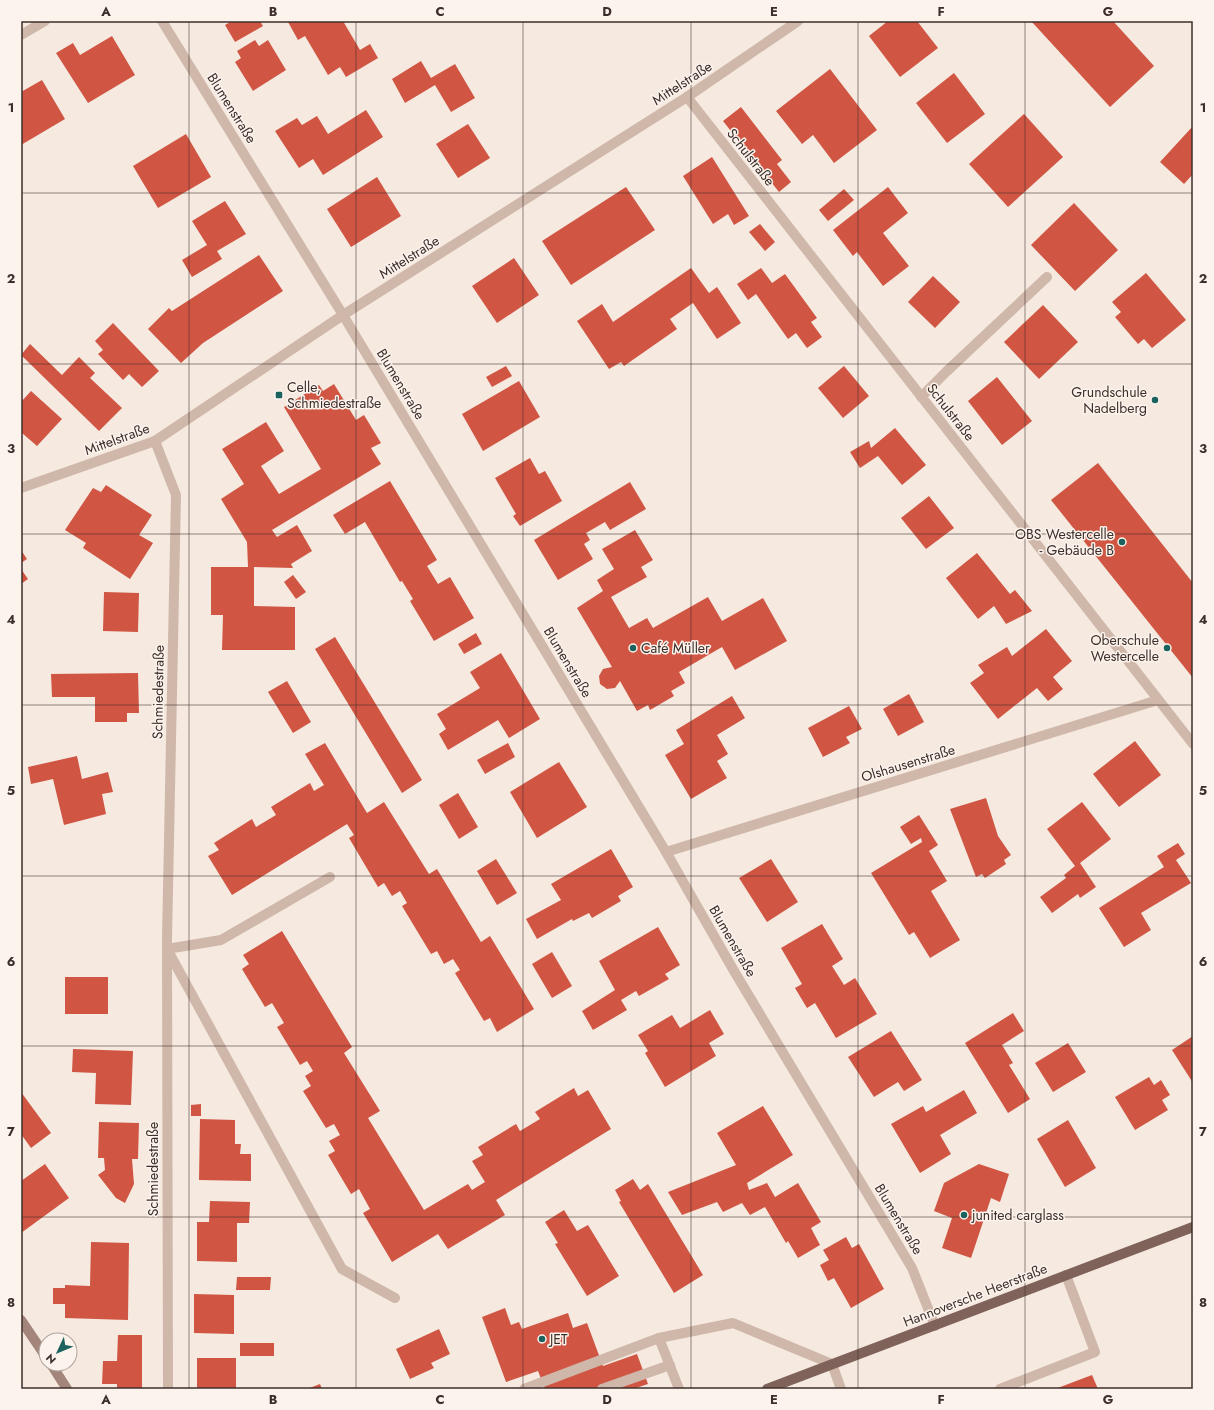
<svg xmlns="http://www.w3.org/2000/svg" width="1214" height="1410" font-family="Jost,sans-serif">
<rect width="100%" height="100%" fill="#f5e9e0"/>
<g fill="#d05643">
<polygon points="232,21 260,21 263,26 235,42 225,25"/>
<polygon points="290,21 343,21 360,50 370,44 378,58 346,77 340,67 328,75 305,36 298,40 288,22"/>
<polygon points="888,21 917,21 938,48 900,77 869,36"/>
<polygon points="1031,21 1113,21 1154,66 1110,107"/>
<polygon points="112,36 135,75 88,103 56,53 73,43 80,55"/>
<polygon points="255,40 259,46 268,40 286,70 253,91 235,62 241,58 237,51"/>
<polygon points="421,61 431,78 455,64 475,98 451,112 435,85 405,103 392,79"/>
<polygon points="830,69 877,130 834,163 813,135 802,144 776,111"/>
<polygon points="954,73 985,114 947,143 916,103"/>
<polygon points="42,80 65,119 21,145 21,92"/>
<polygon points="741,107 782,160 777,164 791,182 779,192 723,121"/>
<polygon points="366,110 383,137 323,175 313,159 299,168 275,131 297,118 302,125 317,116 328,134"/>
<polygon points="1024,114 1063,157 1008,207 969,164"/>
<polygon points="468,124 490,158 458,178 436,144"/>
<polygon points="1193,126 1193,174 1184,184 1160,162"/>
<polygon points="186,134 211,177 158,208 133,166"/>
<polygon points="712,157 749,216 734,225 728,214 713,224 683,176"/>
<polygon points="377,177 401,216 351,247 327,209"/>
<polygon points="626,187 655,230 571,285 542,241"/>
<polygon points="888,187 908,213 883,233 909,266 883,286 857,252 853,256 833,230"/>
<polygon points="844,189 854,200 828,221 819,210"/>
<polygon points="225,201 246,234 217,251 222,259 192,277 182,260 207,245 192,221"/>
<polygon points="1074,203 1118,250 1075,291 1031,245"/>
<polygon points="760,224 775,242 765,251 749,232"/>
<polygon points="259,255 283,291 203,343 181,363 148,329 169,308 172,311"/>
<polygon points="514,258 539,295 497,323 472,286"/>
<polygon points="691,268 709,293 717,287 741,323 717,339 693,303 670,319 677,329 624,366 621,362 609,369 577,321 602,304 613,322"/>
<polygon points="761,268 772,283 785,274 817,318 811,322 822,337 807,348 796,333 788,339 756,294 748,300 737,284"/>
<polygon points="1146,273 1186,320 1152,348 1144,339 1138,344 1115,317 1121,312 1112,302"/>
<polygon points="933,276 960,302 935,328 908,302"/>
<polygon points="1043,305 1078,342 1039,379 1004,342"/>
<polygon points="113,323 159,371 142,387 129,374 123,380 98,354 103,350 95,341"/>
<polygon points="30,344 62,375 79,357 95,373 90,378 122,408 99,431 21,355"/>
<polygon points="506,366 512,376 492,387 486,377"/>
<polygon points="844,366 869,396 843,418 818,388"/>
<polygon points="997,377 1032,421 1002,445 968,401"/>
<polygon points="519,381 540,417 483,451 462,414"/>
<polygon points="334,384 356,420 364,415 381,443 371,448 381,464 272,530 277,537 297,525 312,551 291,564 293,568 254,567 254,606 295,607 295,650 222,650 223,615 211,615 211,567 248,567 247,542 221,499 244,484 222,449 266,422 284,451 261,466 279,494 321,469 284,407 319,385 323,391"/>
<polygon points="31,391 62,419 37,446 22,433 21,435 21,402"/>
<polygon points="895,428 926,465 902,485 878,456 860,468 850,452 869,441 871,448"/>
<polygon points="530,458 539,474 545,471 562,501 520,526 513,516 516,514 495,478"/>
<polygon points="1098,463 1193,583 1193,678 1051,500"/>
<polygon points="390,481 437,560 427,566 438,584 450,577 474,618 434,641 410,601 413,599 402,581 400,582 365,522 345,534 333,515"/>
<polygon points="630,482 646,509 610,530 605,522 586,533 590,540 584,544 593,559 558,580 534,540"/>
<polygon points="106,485 152,515 139,535 153,543 130,579 83,548 86,543 65,530 93,488 101,492"/>
<polygon points="929,496 954,528 926,549 901,518"/>
<polygon points="635,530 653,560 641,567 647,577 611,597 629,628 647,618 653,628 708,597 722,621 763,598 787,641 735,670 722,647 679,672 685,683 671,691 674,696 650,710 648,705 637,711 620,681 615,688 607,689 600,684 599,676 603,669 612,667 577,608 603,591 597,580 614,569 602,549"/>
<polygon points="21,550 27,559 21,563"/>
<polygon points="977,553 1010,594 1015,590 1032,611 1006,624 994,606 978,619 946,578"/>
<polygon points="21,569 28,579 21,584"/>
<polygon points="293,575 306,592 296,599 284,582"/>
<polygon points="104,592 139,593 138,632 103,631"/>
<polygon points="1046,629 1072,661 1053,677 1063,689 1048,701 1037,688 998,719 970,683 984,673 978,665 1007,647 1012,656"/>
<polygon points="476,633 482,644 464,654 458,644"/>
<polygon points="335,637 422,780 402,793 315,649"/>
<polygon points="501,653 540,719 509,738 498,720 448,750 439,734 446,729 437,714 480,688 470,672"/>
<polygon points="138,673 139,713 127,713 127,722 95,722 95,697 52,697 51,674"/>
<polygon points="287,681 311,722 293,733 268,692"/>
<polygon points="909,694 924,722 898,736 883,709"/>
<polygon points="732,696 745,718 717,735 728,754 717,761 727,778 691,799 665,755 684,744 676,730"/>
<polygon points="849,706 862,729 846,737 850,743 823,757 808,728"/>
<polygon points="1135,741 1161,775 1119,807 1093,774"/>
<polygon points="325,743 367,813 384,802 429,874 437,869 481,942 490,936 534,1009 497,1032 490,1018 484,1021 455,973 460,970 453,959 444,964 437,951 431,954 402,906 407,903 400,891 392,896 384,883 378,887 349,838 354,835 347,824 232,895 208,856 219,850 214,843 252,819 256,827 276,815 271,807 310,783 314,791 324,785 305,754"/>
<polygon points="508,743 515,757 485,774 477,760"/>
<polygon points="77,756 82,779 108,772 113,792 102,794 106,814 64,825 53,779 31,784 28,767"/>
<polygon points="559,762 587,807 537,838 510,792"/>
<polygon points="458,793 478,827 459,839 439,805"/>
<polygon points="986,798 998,836 1011,855 1004,860 1006,864 985,878 982,874 976,877 950,809"/>
<polygon points="1082,802 1111,839 1080,863 1096,887 1080,898 1078,894 1052,913 1040,897 1066,878 1064,875 1075,866 1047,829"/>
<polygon points="919,815 938,845 929,851 947,881 931,891 960,940 930,958 914,932 909,935 871,873 922,842 921,838 911,844 900,827"/>
<polygon points="1178,843 1185,854 1176,860 1191,883 1141,913 1151,930 1124,947 1099,908 1164,867 1157,856"/>
<polygon points="611,849 633,887 618,896 621,901 592,918 589,913 573,921 572,919 537,939 526,919 561,900 551,884"/>
<polygon points="496,859 517,893 497,905 477,871"/>
<polygon points="771,859 798,902 767,922 739,878"/>
<polygon points="822,924 843,959 832,966 844,985 855,978 877,1014 836,1038 815,1003 807,1008 795,988 802,984 781,948"/>
<polygon points="658,927 680,965 665,974 669,979 639,996 636,991 621,1000 627,1010 593,1030 582,1011 615,990 599,961"/>
<polygon points="282,931 352,1047 344,1053 380,1111 368,1118 424,1210 468,1184 472,1190 485,1182 472,1161 483,1155 478,1147 516,1124 520,1131 540,1119 535,1112 574,1088 578,1096 588,1090 611,1129 496,1200 505,1215 448,1249 438,1234 392,1262 363,1213 370,1209 359,1189 351,1194 328,1155 335,1151 329,1141 340,1135 334,1124 326,1128 303,1091 311,1086 305,1076 313,1071 307,1061 300,1065 277,1027 284,1023 272,1003 265,1007 242,969 249,964 243,955"/>
<polygon points="552,952 572,986 552,998 532,964"/>
<rect x="65" y="977" width="43" height="37"/>
<polygon points="710,1010 724,1034 709,1043 716,1056 665,1087 645,1053 648,1051 638,1035 672,1015 680,1028"/>
<polygon points="1013,1013 1024,1031 1002,1045 1013,1063 1009,1065 1030,1099 1008,1113 965,1043"/>
<polygon points="891,1031 922,1080 904,1091 898,1082 874,1097 848,1057"/>
<polygon points="1193,1036 1193,1083 1172,1050"/>
<polygon points="1068,1043 1086,1072 1053,1092 1035,1063"/>
<polygon points="73,1049 133,1051 131,1105 95,1104 96,1073 72,1072"/>
<polygon points="1149,1077 1154,1085 1161,1080 1170,1095 1162,1100 1168,1110 1135,1130 1115,1097"/>
<polygon points="964,1090 977,1113 940,1135 951,1154 920,1173 891,1124 923,1106 926,1112"/>
<polygon points="21,1092 51,1133 31,1148 21,1134"/>
<polygon points="201,1104 201,1116 191,1116 191,1105"/>
<polygon points="763,1106 793,1155 747,1183 749,1190 767,1183 775,1197 798,1183 821,1222 811,1228 820,1245 798,1258 788,1241 786,1243 765,1207 750,1215 742,1203 723,1212 717,1202 682,1215 668,1192 736,1165 717,1133"/>
<polygon points="200,1119 235,1120 235,1144 241,1144 240,1154 251,1154 251,1181 199,1180"/>
<polygon points="1068,1120 1096,1168 1065,1187 1037,1139"/>
<polygon points="99,1122 139,1123 138,1159 132,1159 134,1184 125,1203 116,1198 98,1175 105,1170 104,1158 98,1158"/>
<polygon points="45,1164 69,1198 21,1233 21,1181"/>
<polygon points="979,1164 1009,1174 1000,1202 991,1198 971,1258 942,1248 952,1218 934,1211 944,1183"/>
<polygon points="633,1179 640,1190 648,1184 703,1275 674,1293 619,1202 621,1201 615,1190"/>
<polygon points="210,1201 250,1202 249,1223 237,1223 237,1262 197,1261 197,1222 209,1222"/>
<polygon points="564,1210 577,1231 588,1225 619,1276 587,1296 555,1244 558,1243 545,1222"/>
<polygon points="846,1237 852,1248 859,1244 884,1289 851,1308 834,1278 828,1281 820,1265 829,1260 823,1250"/>
<polygon points="91,1242 129,1243 128,1320 65,1318 65,1304 53,1304 53,1288 65,1288 65,1285 90,1286"/>
<polygon points="237,1277 271,1277 270,1290 236,1290"/>
<polygon points="194,1294 234,1295 234,1334 194,1333"/>
<polygon points="505,1308 511,1325 519,1322 522,1329 568,1313 573,1328 587,1323 603,1366 637,1354 648,1384 633,1389 545,1389 538,1371 506,1382 482,1317"/>
<polygon points="439,1329 450,1354 431,1363 434,1368 410,1379 396,1349"/>
<polygon points="118,1335 142,1335 142,1389 117,1389 117,1384 102,1384 103,1361 117,1361"/>
<rect x="240" y="1343" width="34" height="13"/>
<rect x="197" y="1358" width="39" height="31"/>
<polygon points="1092,1375 1098,1389 1055,1389"/>
<polygon points="320,1384 322,1389 307,1389"/>
</g>
<g fill="none" stroke-linecap="round" stroke-linejoin="round">
<g stroke="#cfb7aa" stroke-width="10">
<polyline points="921,397 946,372 1047,277"/>
<polyline points="330,877 221,940 167,949 342,1269 395,1298"/>
<polyline points="659,1338 679,1389"/>
<polyline points="524,1389 659,1338 733,1323 832,1364 841,1389"/>
<polyline points="602,1389 670,1365"/>
<polyline points="1000,1389 1095,1352 1066,1275"/>
</g>
<g stroke="#cfb7aa" stroke-width="10">
<polyline points="162,21 343,315 666,852 734,971 912,1268 935,1326"/>
<polyline points="687,97 1193,744"/>
<polyline points="155,441 176,495 167,938 168,1389"/>
<polyline points="21,488 155,441 343,315 687,97 798,21"/>
<polyline points="666,852 1158,700"/>
</g>
<polyline stroke="#cfb7aa" stroke-width="10" points="21,35 45,21"/>
<g stroke="#a3857b" stroke-width="10">
<polyline points="21,1320 46,1357"/>
<polyline points="51,1364 67,1389"/>
</g>
<polyline stroke="#7f625a" stroke-width="10" points="767,1389 1193,1227"/>
</g>
<path fill="none" stroke="#3c2e2a" stroke-width="1" stroke-opacity="0.55" d="M189,21v1368M356,21v1368M523,21v1368M691,21v1368M858,21v1368M1025,21v1368M21,193h1172M21,364h1172M21,534h1172M21,705h1172M21,876h1172M21,1046h1172M21,1217h1172"/>
<g fill="#1b625f" stroke="#fcf3ed" stroke-width="1.5">
<rect x="275" y="391" width="8" height="8" rx="2"/>
<circle cx="1155" cy="400" r="4"/>
<circle cx="1122" cy="542" r="4"/>
<circle cx="633" cy="648" r="4"/>
<circle cx="1167" cy="648" r="4"/>
<circle cx="964" cy="1215" r="4"/>
<circle cx="542" cy="1339" r="4"/>
</g>
<g text-anchor="middle" stroke-width="3" stroke-linejoin="round" paint-order="stroke">
<g font-size="14" fill="#3c2e2a" stroke="#fcf3ed">
<text transform="translate(682 83) rotate(-33)" y="5">Mittelstraße</text>
<text transform="translate(232 108) rotate(58)" y="5">Blumenstraße</text>
<text transform="translate(751 157) rotate(52)" y="5">Schulstraße</text>
<text transform="translate(409 257) rotate(-32)" y="5">Mittelstraße</text>
<text transform="translate(401 384) rotate(59)" y="5">Blumenstraße</text>
<text transform="translate(951 412) rotate(52)" y="5">Schulstraße</text>
<text transform="translate(117 439) rotate(-20)" y="5">Mittelstraße</text>
<text transform="translate(568 662) rotate(59)" y="5">Blumenstraße</text>
<text transform="translate(158 692) rotate(-89)" y="5">Schmiedestraße</text>
<text transform="translate(908 763) rotate(-17)" y="5">Olshausenstraße</text>
<text transform="translate(733 941) rotate(60)" y="5">Blumenstraße</text>
<text transform="translate(153 1169) rotate(-90)" y="5">Schmiedestraße</text>
<text transform="translate(899 1219) rotate(59)" y="5">Blumenstraße</text>
<text transform="translate(975 1295) rotate(-21)" y="5">Hannoversche Heerstraße</text>
</g>
<g font-size="14" fill="#3c2e2a" stroke="#fcf3ed" text-anchor="start">
<text x="287" y="392">Celle,<tspan x="287" dy="16">Schmiedestraße</tspan></text>
<text x="1147" y="397" text-anchor="end">Grundschule<tspan x="1147" dy="16">Nadelberg</tspan></text>
<text x="1114" y="539" text-anchor="end">OBS Westercelle<tspan x="1114" dy="16">- Gebäude B</tspan></text>
<text x="1159" y="645" text-anchor="end">Oberschule<tspan x="1159" dy="16">Westercelle</tspan></text>
<text x="641" y="653">Café Müller</text>
<text x="972" y="1220">junited carglass</text>
<text x="550" y="1344">JET</text>
</g>
</g>
<rect width="1214" height="1410" fill="none" stroke="#fcf3ed" stroke-width="44"/>
<g transform="translate(58 1352) rotate(226)"><circle r="19" fill="#fcf3ed" stroke="#afa49f"/>
<path d="M0-3L7 15L0 10L-7 15Z" fill="#1b625f"/>
<text y="-6" font-size="11" font-weight="bold" text-anchor="middle" fill="#3c2e2a">N</text>
</g>
<rect x="22" y="22" width="1170" height="1366" fill="none" stroke="#3c2e2a" stroke-width="1.5"/>
<g font-size="13" text-anchor="middle" font-weight="bold" fill="#3c2e2a">
<text x="106" y="16">A</text>
<text x="273" y="16">B</text>
<text x="440" y="16">C</text>
<text x="607" y="16">D</text>
<text x="774" y="16">E</text>
<text x="941" y="16">F</text>
<text x="1108" y="16">G</text>
<text x="11" y="112">1</text>
<text x="1203" y="112">1</text>
<text x="11" y="283">2</text>
<text x="1203" y="283">2</text>
<text x="11" y="453">3</text>
<text x="1203" y="453">3</text>
<text x="11" y="624">4</text>
<text x="1203" y="624">4</text>
<text x="11" y="795">5</text>
<text x="1203" y="795">5</text>
<text x="11" y="966">6</text>
<text x="1203" y="966">6</text>
<text x="11" y="1136">7</text>
<text x="1203" y="1136">7</text>
<text x="11" y="1307">8</text>
<text x="1203" y="1307">8</text>
<text x="106" y="1404">A</text>
<text x="273" y="1404">B</text>
<text x="440" y="1404">C</text>
<text x="607" y="1404">D</text>
<text x="774" y="1404">E</text>
<text x="941" y="1404">F</text>
<text x="1108" y="1404">G</text>
</g>
</svg>
